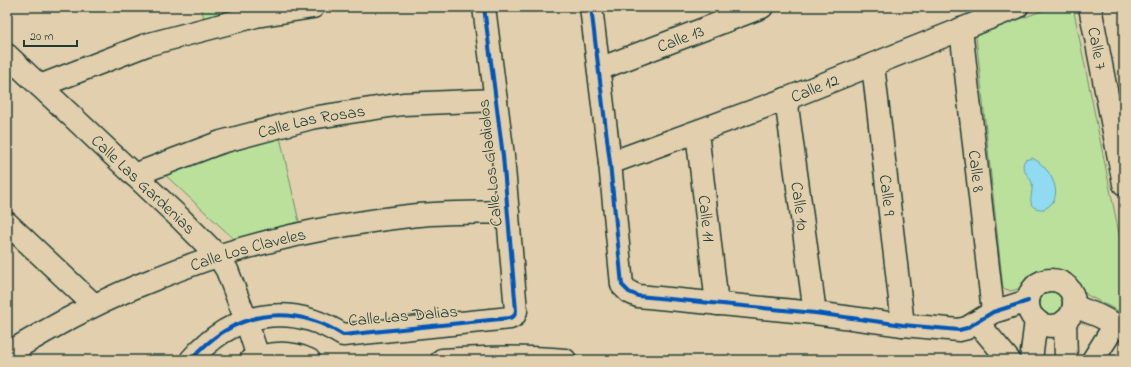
<svg xmlns="http://www.w3.org/2000/svg" width="1131" height="367" font-family="'Indie Flower',sans-serif">
<rect width="100%" height="100%" fill="#e1cfad"/>
<filter id="ink" filterUnits="userSpaceOnUse"><feTurbulence type="fractalNoise" baseFrequency=".025" numOctaves="2"/><feDisplacementMap in="SourceGraphic" scale="8" xChannelSelector="R" yChannelSelector="G"/><feConvolveMatrix kernelMatrix="1 2 1 2 8 2 1 2 1" color-interpolation-filters="sRGB"/></filter>
<g filter="url(#ink)">
<g fill="#bae09b" stroke="#6c8e68">
<polygon points="201,7 250,7 204,18"/>
<polygon points="1052,7 1073,7 1124,258 1124,314 1087,295 1070,273 1046,268 1028,275 1018,289 1011,291 1003,288 976,36"/>
<polygon points="280,137 299,222 234,239 163,173"/>
<circle cx="1051" cy="304" r="13"/>
</g>
<path fill="#91dbf2" stroke="#639ca6" d="M1032,158c18,8 36,40 12,51 -21,1 -10,-15 -12,-26 -3,-9 -13,-13 -7,-23z"/>
<g fill="none" stroke-linecap="round" stroke-linejoin="round">
<g stroke="#1f3d34" stroke-width="25">
<g id="minor">
<polyline points="591,7 610,163 622,285 629,292 638,296 815,313 903,325 959,330 967,328 993,312 1028,301"/>
<path id="s1" d="M1090,7l34,177"/>
<path id="s2" d="M961,29l32,283"/>
<path id="s3" d="M7,55l174,164 37,37 9,14 19,50 12,37"/>
<path id="s4" d="M873,65l30,260"/>
<path id="s5" d="M599,69l163,-62"/>
<polyline points="40,86 146,45 256,16 313,7"/>
<path id="s6" d="M786,99l29,214"/>
<path id="s7" d="M697,132l20,172"/>
<path id="s8" d="M610,163l176,-64 231,-92"/>
<path id="s9" d="M134,175l87,-33 90,-24 92,-14 93,-4"/>
<polyline points="7,223 94,305"/>
<circle cx="1051" cy="303" r="23"/>
<polyline points="1074,306 1099,316 1124,329"/>
<polyline points="1065,321 1066,360"/>
<polyline points="977,322 1009,360"/>
<path id="s10" d="M7,354c47,-29 96,-55 148,-75 79,-33 169,-53 254,-63 33,-4 66,-3 99,-4"/>
<path d="M191,360c41,-48 98,-59 152,-25l167,-17 4,-2 2,-5 -13,-155 -19,-149"/>
<path d="M251,360c18,-7 39,-9 58,0"/>
<path d="M442,360c42,-3 82,-4 123,0"/>
<polyline points="1031,360 1036,320"/>
<polyline points="1093,360 1115,325"/>
</g>
</g>
<use href="#minor" stroke="#e1cfad" stroke-width="22"/>
<g stroke="#e1cfad" stroke-width="6">
<g id="cycleway">
<polyline points="591,7 610,163 622,285 629,292 638,296 815,313 903,325 959,330 967,328 993,312 1028,301"/>
<path d="M191,360c41,-48 98,-59 152,-25l167,-17 4,-2 2,-5 -13,-155 -19,-149"/>
</g>
</g>
<use href="#cycleway" stroke="#0057b8" stroke-width="4"/>
</g>
</g>
<g text-anchor="middle" stroke-width="3" stroke-linejoin="round" paint-order="stroke">
<g font-size="17" fill="#1f3d34" stroke="#e1cfad">
<text dy="6" stroke="none"><textPath href="#s5" startOffset="87">Calle 13</textPath></text>
<text dy="6" stroke="none"><textPath href="#s1" startOffset="42">Calle 7</textPath></text>
<text dy="6" stroke="none"><textPath href="#s8" startOffset="218">Calle 12</textPath></text>
<text dy="6" stroke="none"><textPath href="#s9" startOffset="186">Calle Las Rosas</textPath></text>
<text transform="translate(489 163) rotate(-96)" y="6">Calle Los Gladiolos</text>
<text dy="6" stroke="none"><textPath href="#s2" startOffset="143">Calle 8</textPath></text>
<text dy="6" stroke="none"><textPath href="#s3" startOffset="188">Calle Las Gardenias</textPath></text>
<text dy="6" stroke="none"><textPath href="#s4" startOffset="131">Calle 9</textPath></text>
<text dy="6" stroke="none"><textPath href="#s6" startOffset="108">Calle 10</textPath></text>
<text dy="6" stroke="none"><textPath href="#s7" startOffset="87">Calle 11</textPath></text>
<text dy="6" stroke="none"><textPath href="#s10" startOffset="264">Calle Los Claveles</textPath></text>
<text transform="translate(403 315) rotate(-5)" y="6">Calle Las Dalias</text>
</g>
</g>
<rect width="1131" height="367" fill="none" stroke="#e1cfad" stroke-width="24"/>
<rect x="12" y="12" width="1107" height="343" fill="none" stroke="#1f3d34" stroke-width="1.5" filter="url(#ink)"/>
<path d="M24 40v6h53v-6" fill="none" stroke="#1f3d34" stroke-width="2"/>
<text x="30" y="40" font-size="12" fill="#1f3d34" stroke="#e1cfad" stroke-width="3" paint-order="stroke">20 m</text>
</svg>
